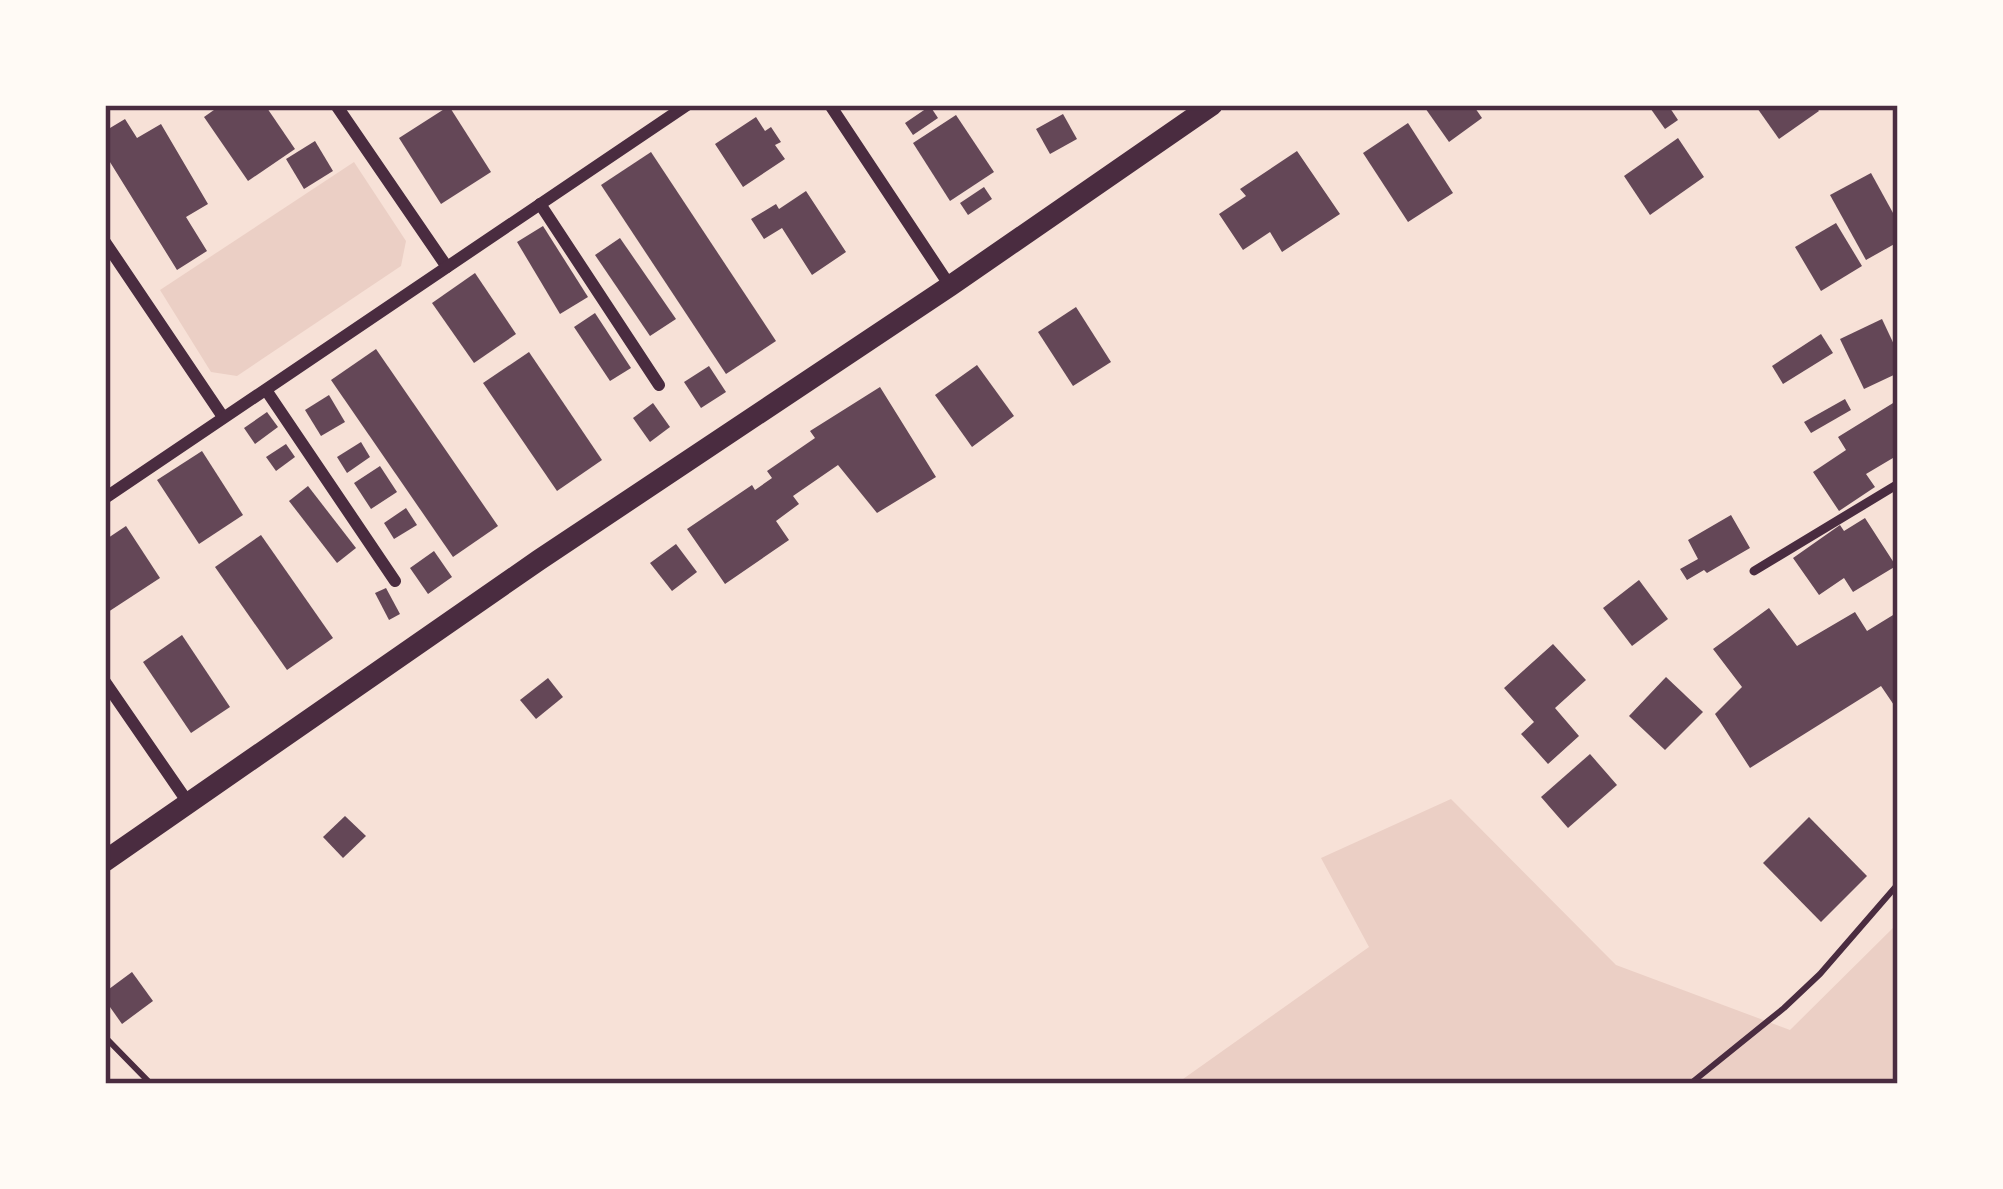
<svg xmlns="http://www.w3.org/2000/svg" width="2003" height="1189" font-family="Mulish,sans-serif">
<rect width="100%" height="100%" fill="#f7e1d7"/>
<g fill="#ebcfc5">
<polygon points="354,162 406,241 401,266 237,376 211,372 160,290"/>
<polygon points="1451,799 1616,965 1790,1030 1898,923 1898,1084 1176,1084 1369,947 1321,858"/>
</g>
<g fill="#644757">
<polygon points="221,105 265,105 295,149 248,181 204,117"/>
<polygon points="1423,105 1473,105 1482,118 1449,142"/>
<polygon points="1648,105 1668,105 1678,120 1665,129"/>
<polygon points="1755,105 1814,105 1819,111 1779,139"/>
<polygon points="449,106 491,172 441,204 399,138"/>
<polygon points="930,106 938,118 913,135 905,123"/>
<polygon points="1063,114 1077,139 1050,154 1036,129"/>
<polygon points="956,115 994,172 950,201 913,143"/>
<polygon points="756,117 765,131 771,127 781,142 775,145 785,159 743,187 715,144"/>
<polygon points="125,119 137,138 161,124 208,204 186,217 207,251 177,270 105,154 105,131"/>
<polygon points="1408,123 1453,193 1408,222 1363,153"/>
<polygon points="1678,138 1704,177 1650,215 1624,176"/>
<polygon points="315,141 333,171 304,189 286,159"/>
<polygon points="1297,151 1340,214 1282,252 1270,232 1243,250 1219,214 1246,196 1240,189"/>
<polygon points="651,152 776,341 726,374 601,185"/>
<polygon points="1871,173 1898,222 1898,242 1866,260 1830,195"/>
<polygon points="984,187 992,199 968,215 960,203"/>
<polygon points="806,191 846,252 812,275 782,228 764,239 751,219 776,204 779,209"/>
<polygon points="1836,223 1862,266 1821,291 1795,247"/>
<polygon points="543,226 588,297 560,314 517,242"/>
<polygon points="620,238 676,319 650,336 595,255"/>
<polygon points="475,273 516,334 474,363 432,303"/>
<polygon points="1076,307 1111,362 1073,386 1038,332"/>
<polygon points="595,313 631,368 610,381 574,327"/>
<polygon points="1882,319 1898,353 1898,373 1864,389 1840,339"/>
<polygon points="1821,334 1833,353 1783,384 1772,366"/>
<polygon points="376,349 498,526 453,557 331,380"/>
<polygon points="529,352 602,460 557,491 483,383"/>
<polygon points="977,365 1014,416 972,447 935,395"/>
<polygon points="709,366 726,392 701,408 684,382"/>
<polygon points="880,387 936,477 877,513 838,465 793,496 799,504 776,521 789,540 725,584 687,529 752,485 755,490 772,478 767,471 815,438 810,431"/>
<polygon points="329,395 345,422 321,436 305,410"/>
<polygon points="1845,399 1851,410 1811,433 1804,422"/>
<polygon points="1898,400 1898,455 1866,474 1875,487 1839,511 1813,472 1846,450 1838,437"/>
<polygon points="653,403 670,427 650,442 633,418"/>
<polygon points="267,412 278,427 255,444 244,428"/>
<polygon points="361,442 370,457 347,473 337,457"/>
<polygon points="286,444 295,457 276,471 266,457"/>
<polygon points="202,451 243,515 199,544 157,480"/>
<polygon points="380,466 397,492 371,509 354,483"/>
<polygon points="308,486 356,548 337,563 289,501"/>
<polygon points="406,508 417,525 394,539 384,523"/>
<polygon points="1731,515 1750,548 1707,573 1704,570 1687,580 1680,569 1698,559 1688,540"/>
<polygon points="1865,518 1896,566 1853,592 1844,578 1819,595 1793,558 1840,525 1844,531"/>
<polygon points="126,526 160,578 105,614 105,540"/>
<polygon points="261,535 333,638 287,670 215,567"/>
<polygon points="676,544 697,572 672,591 650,563"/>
<polygon points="434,551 452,577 428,594 410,568"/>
<polygon points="1639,580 1668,619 1632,646 1603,608"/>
<polygon points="386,588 400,614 389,620 375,593"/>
<polygon points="1769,608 1797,646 1855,612 1867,631 1898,612 1898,711 1881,686 1750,768 1715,714 1742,687 1713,649"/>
<polygon points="182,635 230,707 191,733 143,662"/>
<polygon points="1553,644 1586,680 1555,708 1579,736 1548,764 1521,734 1534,722 1504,688"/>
<polygon points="1666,677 1703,712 1665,750 1629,716"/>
<polygon points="548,678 563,697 536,719 520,700"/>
<polygon points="1590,754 1617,785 1568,828 1541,797"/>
<polygon points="345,816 366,836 343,858 323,837"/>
<polygon points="1809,817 1867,876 1821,922 1763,863"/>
<polygon points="132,972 153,1001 122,1024 105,1000 105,992"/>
</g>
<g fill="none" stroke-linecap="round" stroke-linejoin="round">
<g stroke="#4a2c40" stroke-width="6">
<polyline points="105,1037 151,1084"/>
<polyline points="1690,1084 1784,1008 1820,974 1898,884"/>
</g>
<polyline stroke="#4a2c40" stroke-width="9" points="1754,571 1898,484"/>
<g stroke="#4a2c40" stroke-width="12">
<polyline points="336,105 447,267"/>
<polyline points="830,105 950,286"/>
<polyline points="540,204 659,385"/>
<polyline points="105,242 223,417"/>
<polyline points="266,390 395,581"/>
<polyline points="105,498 687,105"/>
<polyline points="105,682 189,804"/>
</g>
<polyline stroke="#4a2c40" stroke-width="21" points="105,861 539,560 950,286 1212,105"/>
</g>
<rect width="2003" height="1189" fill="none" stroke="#fffaf5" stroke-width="216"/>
<rect x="108" y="108" width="1787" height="973" fill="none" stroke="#4a2c40" stroke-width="4.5"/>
</svg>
